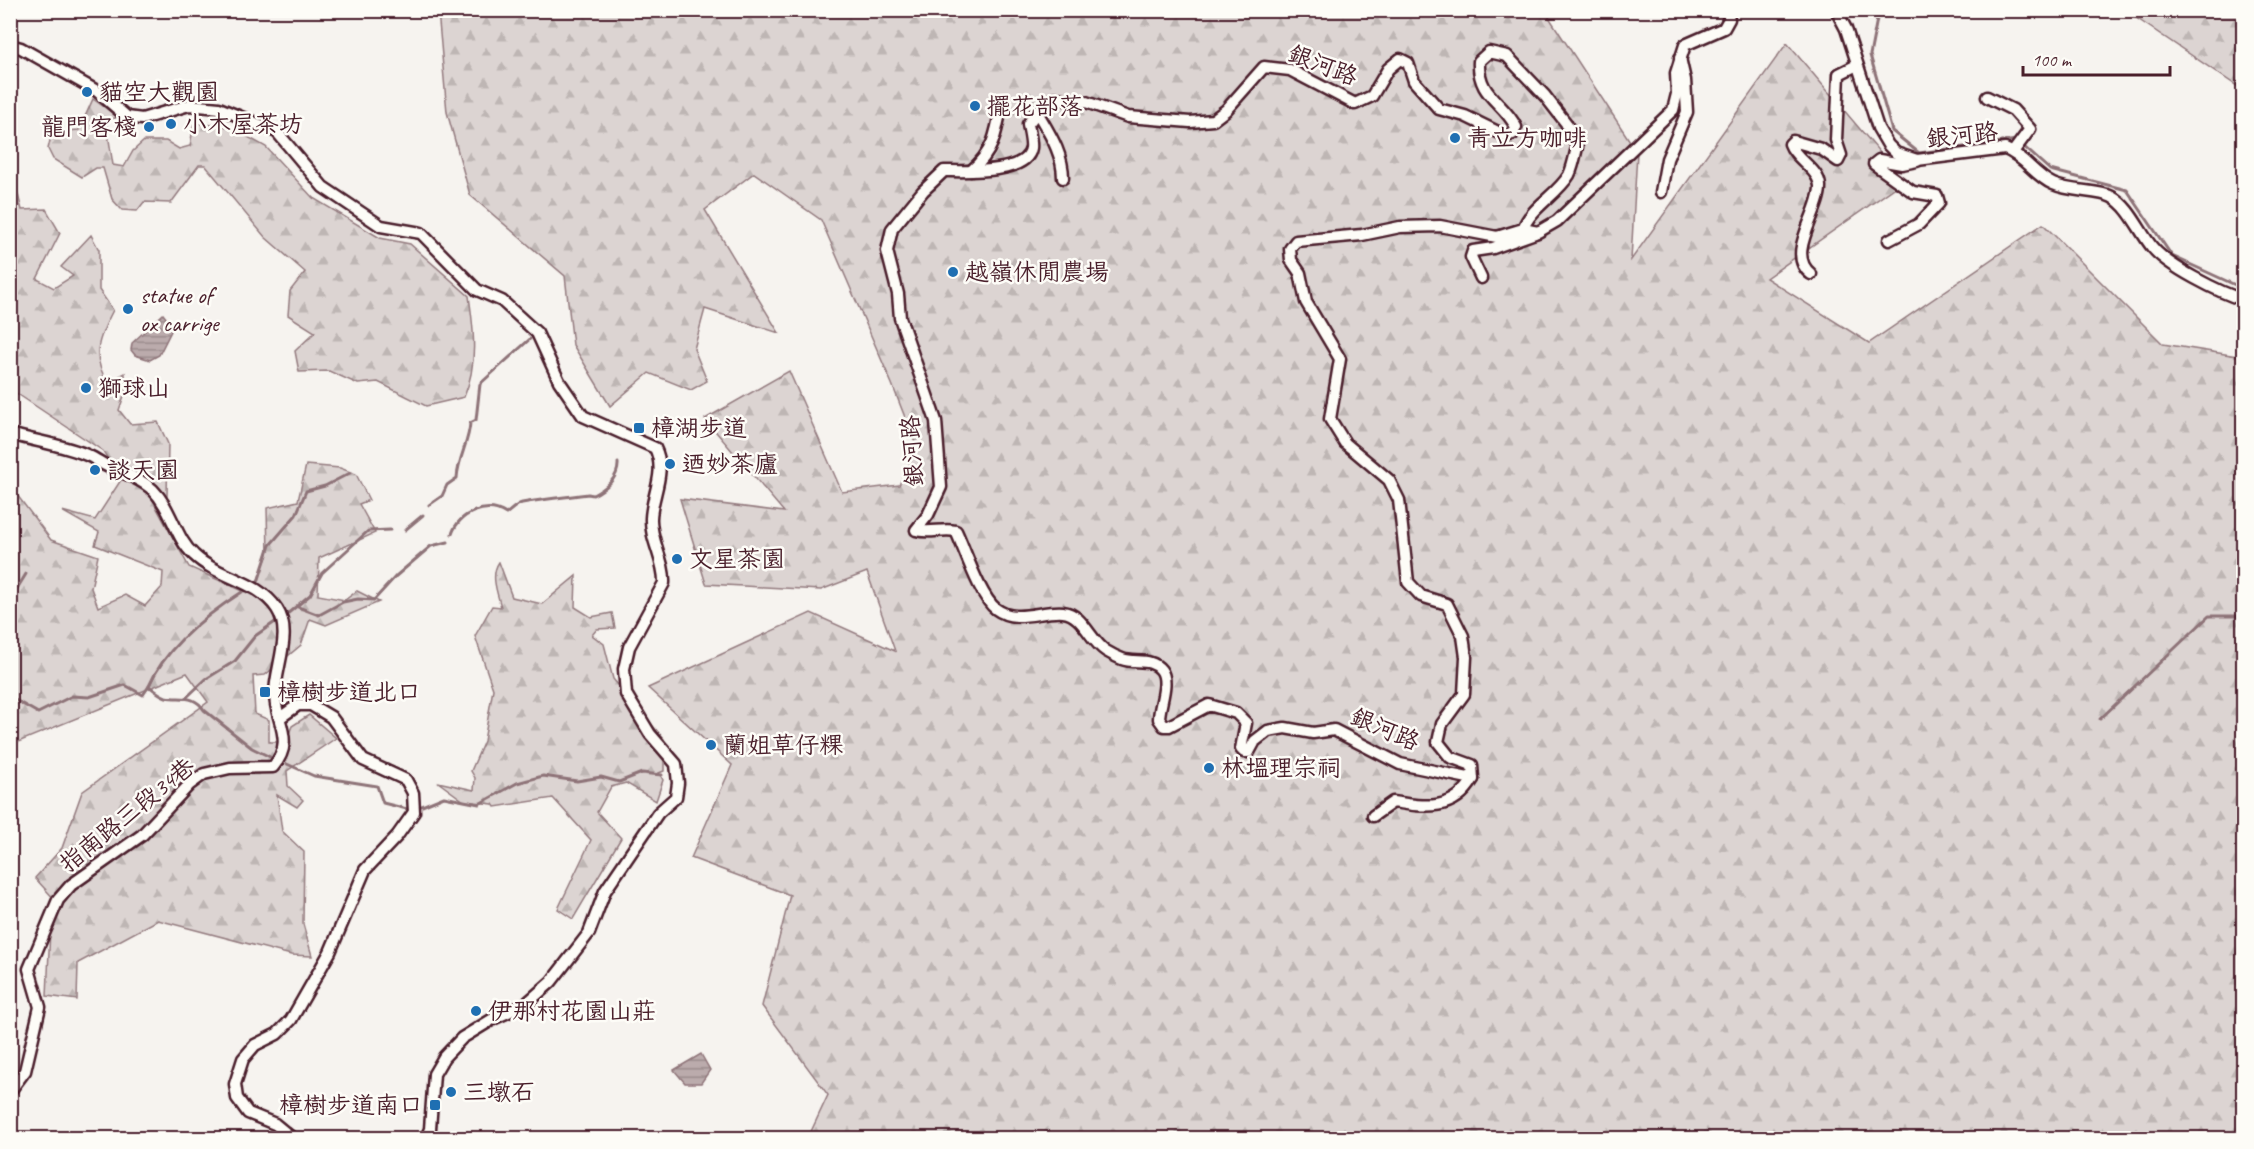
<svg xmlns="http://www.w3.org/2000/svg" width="2254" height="1149" font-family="Caveat,'LXGW WenKai TC',sans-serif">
<defs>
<pattern id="forest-firs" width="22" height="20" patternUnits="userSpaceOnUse" patternTransform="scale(1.5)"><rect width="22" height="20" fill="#dcd4d2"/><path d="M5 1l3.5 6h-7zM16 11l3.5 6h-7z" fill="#beb6b4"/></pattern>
<pattern id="water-rules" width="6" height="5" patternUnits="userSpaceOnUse" patternTransform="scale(1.5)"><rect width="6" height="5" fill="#bbabac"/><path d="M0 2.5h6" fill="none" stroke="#9a8b8c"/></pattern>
</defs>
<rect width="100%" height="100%" fill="#f6f3ef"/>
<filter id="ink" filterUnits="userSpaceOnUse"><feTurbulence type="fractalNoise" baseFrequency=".0167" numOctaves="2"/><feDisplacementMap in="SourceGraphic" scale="12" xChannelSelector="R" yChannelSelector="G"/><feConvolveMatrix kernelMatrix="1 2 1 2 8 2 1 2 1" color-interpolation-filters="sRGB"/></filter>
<g filter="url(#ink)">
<g fill="url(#forest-firs)" stroke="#937a7e" stroke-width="1.5">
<polygon points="438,11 1545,11 1637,152 1631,260 1787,43 1904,181 1766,278 1869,343 2043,224 2163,344 2243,357 2243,1138 808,1138 828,1095 762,1006 790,895 691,858 732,765 648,688 811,613 895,651 867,572 821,590 706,584 680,499 784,512 705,419 789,371 842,492 899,485 917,448 892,384 821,220 754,173 705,210 779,333 705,309 694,349 707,381 691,390 649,373 610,406 573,345 565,276 470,195 447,112"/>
<polygon points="2126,11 2243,11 2243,90"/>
<path d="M93,99l25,18 -12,4 7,44 11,2 9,-16 11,-10h22l13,8 11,-3 4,-23 36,4 36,20 47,51 67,40 30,6 59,52c5,35 9,68 -5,101l-38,9 -48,-24 -20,2 -29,-13 -30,1 -4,-21 20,-19 -27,-17 2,-24 15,-19 -40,-35 -60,-72h-6l-28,38 -27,-1 -7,9 -15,-1 -10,-11 -9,-31h-7l-14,9 -29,-18 -5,-10 4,-17 27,-2z"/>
<path d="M17,191l5,19 24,-1 14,24 -23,46 17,9 19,-12 -12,-9 30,-32 8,15v40l14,20c-14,27 -23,46 -5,73l17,-10v20l-6,17 11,14 28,-2 10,22 -1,52 -12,9 34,62 63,28 16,-41 -1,-46 31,-7 8,-36 34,3 16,6 13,26 -10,4 16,29 -56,25 -1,37 27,5 12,-9 22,11 -53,23 -16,-6 -9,26 -36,30 -12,1 2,38 14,6v22h17l6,-16 17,-11 27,23 -49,33 1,15 15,14 -6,7 -20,-12 5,36 22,21 -1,72 9,32 -21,-1 -133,-35 -80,43 -1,37 -30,-4 3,-67 6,-28 -21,-23 27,-30 20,-56 126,-90 -21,-29 -176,72v-258l40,53 47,16 -7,32 7,19 27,-12 20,11 17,-19 1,-15 -68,-27 4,-13 -37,-21 33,9 26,-40 -18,-29 -90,-60 -2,4 -1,-201z"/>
<path d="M499,562l13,35 30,7 34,-28 -1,31 16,10 21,-4 3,15 -18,1 -5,6 12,9 9,35 51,60v32l-5,2 4,7 -7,21 -30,-18 -15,4 -14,25 24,26 -48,81 -15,-10 33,-69 -38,-42 -58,9 -2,-3 -29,-3 -26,-19 36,8 1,-12 -4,-7 13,-30 9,-52 -18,-53 17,-30 9,1c-4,-15 -11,-32 -2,-45z"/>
</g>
<g fill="url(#water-rules)" stroke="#8e7378" stroke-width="1.5">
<polygon points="163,314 173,327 159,355 150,360 135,355 131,350 132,343"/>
<polygon points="701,1054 710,1070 701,1083 685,1083 674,1070"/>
</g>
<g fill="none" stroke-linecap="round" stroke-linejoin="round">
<g stroke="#8e7378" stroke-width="3">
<polyline points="1876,10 1877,19 1870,55 1892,131 1919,153 2017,140"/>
<polyline points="2022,145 2050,170 2127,190 2172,256 2244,289"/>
<path d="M429,505l13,-9 5,-11 10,-7c1,-20 12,-36 13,-55l6,-3 4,-36 50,-45"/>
<polyline points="405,530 423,515"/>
<path d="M452,534c7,-21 35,-33 54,-20 4,-3 11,-10 16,-11 22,-4 43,-6 66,-9l5,1c12,-6 26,-17 25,-32"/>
<polyline points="258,582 270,545 296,515 306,491 325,486 350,473"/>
<polyline points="10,600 26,574"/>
<polyline points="298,607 319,615 343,602 358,599 374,600 396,576 431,546 448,542"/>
<polyline points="286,615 310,595 322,573 368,531 390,530"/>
<path d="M149,686c17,-40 57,-71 93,-94"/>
<path d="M10,697l28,16 34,-17 17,1 36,-12 18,10 6,-9c5,4 11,9 17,11 15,3 28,-3 38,13l48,38 18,9"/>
<polyline points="187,697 206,679 235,661 255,636 278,620"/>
<polyline points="2100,719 2209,616 2244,616"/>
<polyline points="287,764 314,776 377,786 383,803 407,809"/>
<polyline points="422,806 444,797 479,804 517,783 543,776 577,781 601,777 619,782 642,773 662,775"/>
</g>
<g stroke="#4a1f2b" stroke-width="15">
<g id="minor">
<path d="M1836,10l10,19 32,99 10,17 8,8 21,7 88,-11c19,7 30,27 48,35 17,8 47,6 59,13 18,10 27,34 40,50 15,19 68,46 92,53"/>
<path d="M10,45l11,3 76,43 30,26 15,2 47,-14 30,3 58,24 46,55 58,39 40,7 56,57 25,11 35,32 22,48 24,35 72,32c12,24 -3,46 -4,70 -1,22 14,43 13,65l-35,64 -5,22 2,25 24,40 26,30 2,19 -2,14 -18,16 -53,78 -16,42 -38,49 -25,22 -33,15 -31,19 -18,19 -10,17 -4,55 -4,9"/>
<polyline points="1987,97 2013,110 2030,129 2013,152"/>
<path d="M1037,112c12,21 26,41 26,66"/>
<path d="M971,171c22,-19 25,-36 30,-64"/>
<polyline points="1661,192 1667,159 1687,112 1685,80 1680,58"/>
<path d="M1523,229c7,-21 34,-34 46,-54 4,-8 6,-19 8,-28l-11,-24 -21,-27 -38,-40 -18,-4 -10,9c-2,35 24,40 37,66l-3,7 -7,2 -41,-20 -26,-7 -25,-28 -6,-18 -8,-4 -12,10 -16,27 -17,8 -65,-34 -26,-3 -38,43 -13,10 -23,2 -62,-5 -42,-15 -32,-4 -17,14 -9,12c1,7 4,18 3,24 -4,27 -68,23 -87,23l-21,20 -31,38 -5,22 11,43 2,24 36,103 5,66 -13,28 -12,15c14,4 26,-2 40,1 9,19 24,66 40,78 20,15 44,1 67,3 20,2 27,29 43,39 5,3 11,6 16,8 13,5 29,-2 39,11 9,12 -2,35 -2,49l5,7h5l40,-21 27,8 10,10 -5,26 3,3h5l6,-11 13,-10 17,-3 28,5 21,-3 66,34 73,15 -1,-14 -22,-8 -12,-15 4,-18 22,-30 2,-37 -3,-21 -16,-32 -26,-8 -13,-14 -9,-82 -10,-20 -44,-37 -15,-24 10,-60 -34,-57 -6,-29 -9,-13 -1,-11 6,-8 66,-6 38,-8 40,-1 57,11 26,-8 15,3 19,-11 116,-111 4,-16 -1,-21 9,-28 39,-17 5,-9 -2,-9"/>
<polyline points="1889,240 1919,224 1939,203 1937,196 1913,192 1874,164 1879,160 1902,164 1917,161"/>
<path d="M1811,274c-27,-20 10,-62 9,-88 -1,-17 -25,-27 -30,-42l3,-3 28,8 17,12 3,-6 -5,-15 3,-66 18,-9"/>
<polyline points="1481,278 1471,257 1473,251 1493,248 1535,233"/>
<path d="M10,434c24,7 58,12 79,22 7,3 13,8 20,11 15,6 32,12 44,23 19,19 22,48 41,65 24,23 64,25 83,54 16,24 -2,59 -2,85 0,28 21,46 -2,73l-43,1 -26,6 -15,11 -47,50 -71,50 -13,15 -29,69 11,38 -15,64 -15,20"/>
<polyline points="281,717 298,705 311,705 331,717 363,760 406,780 413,793 414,812 397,836 365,870 330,952 291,1020 277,1034 255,1045 243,1059 235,1084 237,1098 248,1113 275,1124 292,1138"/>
<path d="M1373,816l20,-14c32,5 61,10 80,-23"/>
</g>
</g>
<use href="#minor" stroke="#fdfcf7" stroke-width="10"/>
</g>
</g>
<g fill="#1f6fb2" stroke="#fdfcf7" stroke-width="2">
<circle cx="87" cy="92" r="6"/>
<circle cx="975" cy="106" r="6"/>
<circle cx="171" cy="124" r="6"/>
<circle cx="149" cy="127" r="6"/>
<circle cx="1455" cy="138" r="6"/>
<circle cx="953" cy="272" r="6"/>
<circle cx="128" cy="309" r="6"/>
<circle cx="86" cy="388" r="6"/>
<rect x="633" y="422" width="12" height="12" rx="3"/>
<circle cx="670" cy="464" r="6"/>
<circle cx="95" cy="470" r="6"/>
<circle cx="677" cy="559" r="6"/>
<rect x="259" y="686" width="12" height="12" rx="3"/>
<circle cx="711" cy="745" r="6"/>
<circle cx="1209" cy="768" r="6"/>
<circle cx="476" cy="1011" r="6"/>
<circle cx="451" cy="1092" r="6"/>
<rect x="429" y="1099" width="12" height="12" rx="3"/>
</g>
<g text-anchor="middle" stroke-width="5" stroke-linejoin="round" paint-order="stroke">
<g font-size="24" fill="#4a1f2b" stroke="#fdfcf7">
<text transform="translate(1323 65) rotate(21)" y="8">銀河路</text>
<text transform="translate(1962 135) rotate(-6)" y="8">銀河路</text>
<text transform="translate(912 451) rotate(-94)" y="8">銀河路</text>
<text transform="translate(1385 729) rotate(23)" y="8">銀河路</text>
<text transform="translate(127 815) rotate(-39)" y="8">指南路三段34巷</text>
</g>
<g font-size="24" fill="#4a1f2b" stroke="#fdfcf7" text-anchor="start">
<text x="99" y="100">貓空大觀園</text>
<text x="987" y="114">擺花部落</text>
<text x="183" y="132">小木屋茶坊</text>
<text x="137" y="135" text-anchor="end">龍門客棧</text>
<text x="1467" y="146">青立方咖啡</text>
<text x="965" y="280">越嶺休閒農場</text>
<text x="140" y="303">statue of<tspan x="140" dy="28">ox carrige</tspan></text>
<text x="98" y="396">獅球山</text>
<text x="651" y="436">樟湖步道</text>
<text x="682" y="472">迺妙茶廬</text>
<text x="107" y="478">談天園</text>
<text x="689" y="567">文星茶園</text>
<text x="277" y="700">樟樹步道北口</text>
<text x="723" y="753">蘭姐草仔粿</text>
<text x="1221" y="776">林塭理宗祠</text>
<text x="488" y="1019">伊那村花園山莊</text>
<text x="463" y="1100">三墩石</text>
<text x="423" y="1113" text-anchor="end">樟樹步道南口</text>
</g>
</g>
<rect width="2254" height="1149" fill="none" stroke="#fdfcf7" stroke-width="36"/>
<rect x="18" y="18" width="2218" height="1113" fill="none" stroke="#4a1f2b" stroke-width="2" filter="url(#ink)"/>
<path d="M2023 66v9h147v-9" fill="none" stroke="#4a1f2b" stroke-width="3"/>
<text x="2032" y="66" font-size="18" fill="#4a1f2b" stroke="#fdfcf7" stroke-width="4.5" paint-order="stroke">100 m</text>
</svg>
